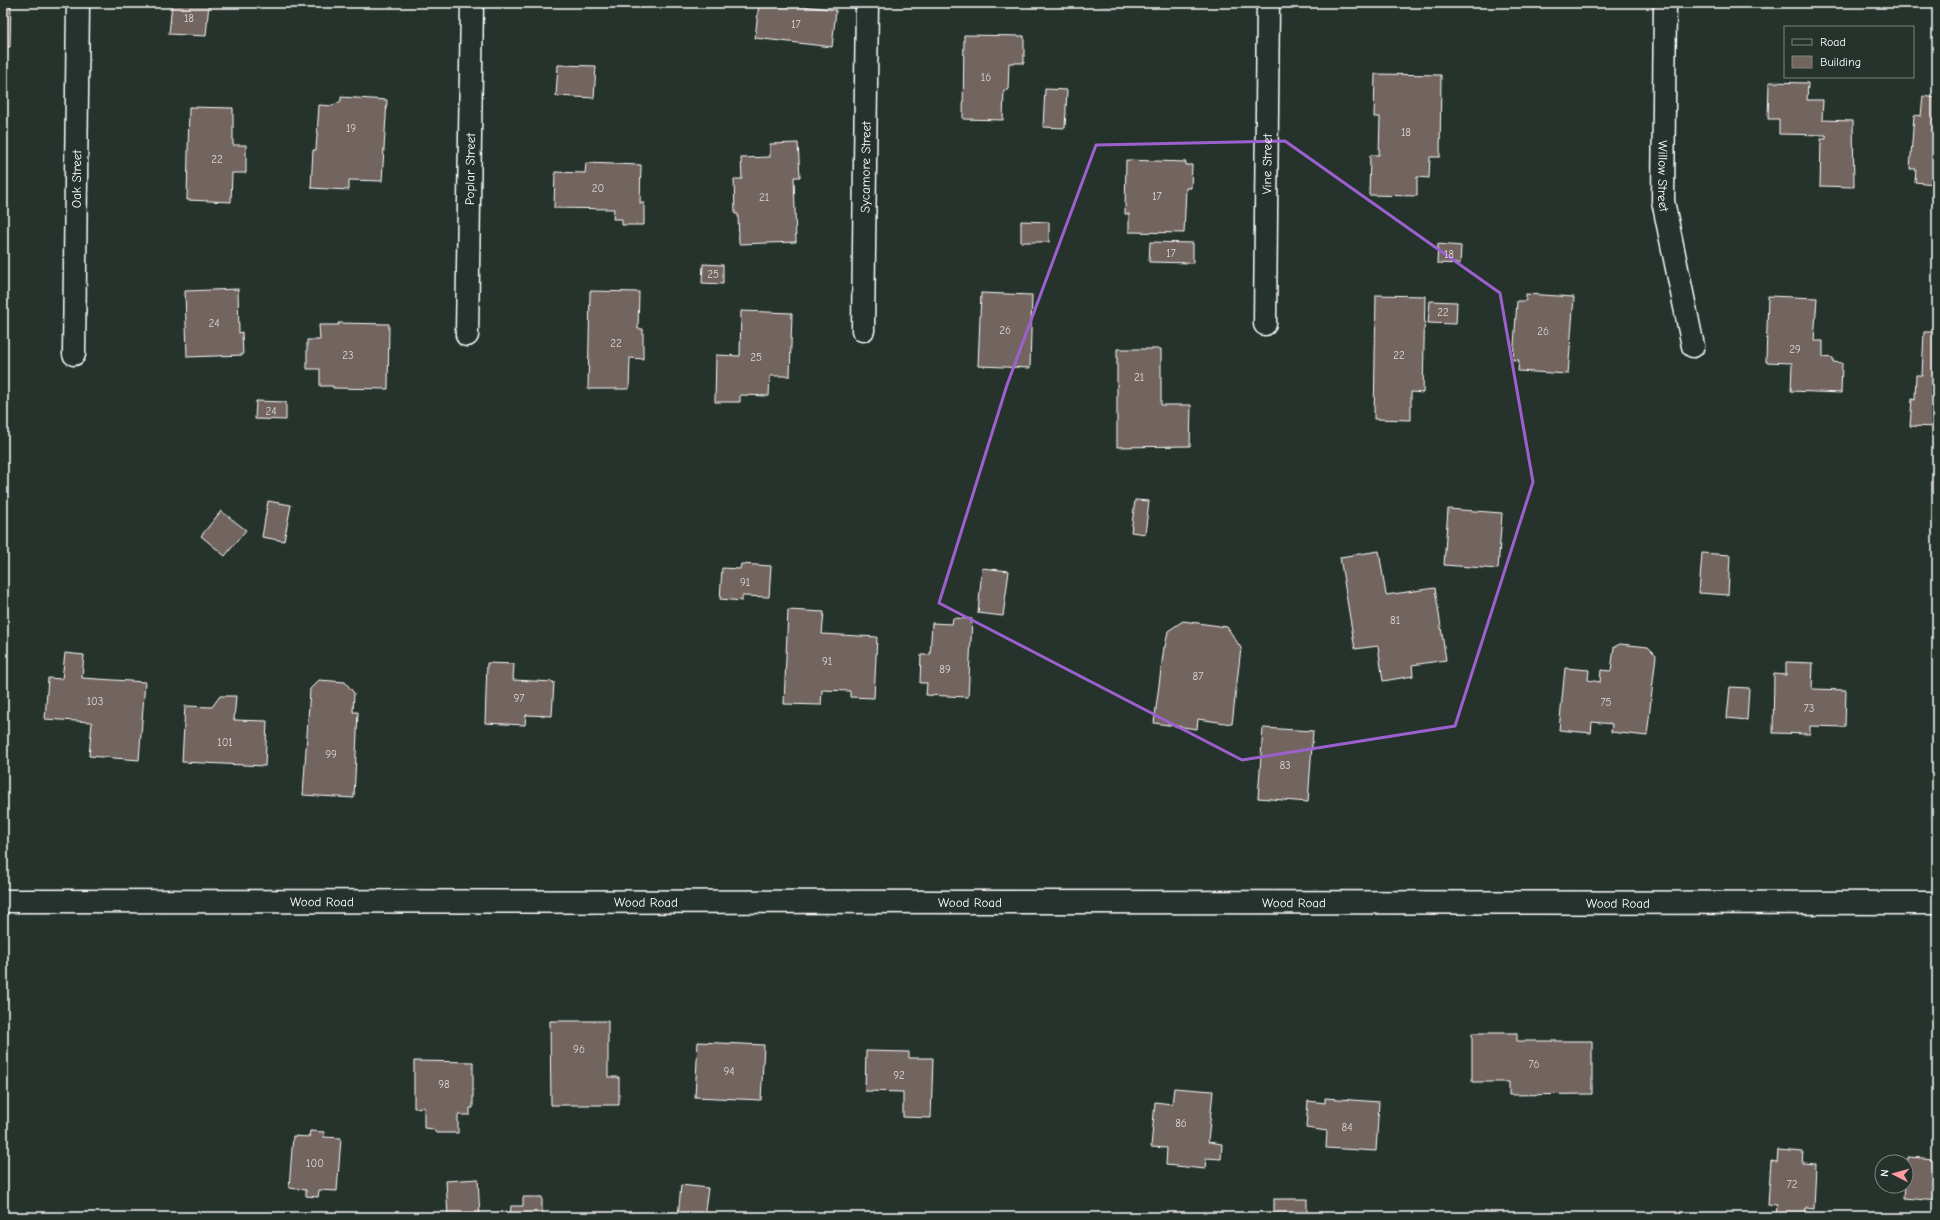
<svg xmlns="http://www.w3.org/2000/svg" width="1940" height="1220" font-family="'Comic Neue',sans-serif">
<rect width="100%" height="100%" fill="#26332d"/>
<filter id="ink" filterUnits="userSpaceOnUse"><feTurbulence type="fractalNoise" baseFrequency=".025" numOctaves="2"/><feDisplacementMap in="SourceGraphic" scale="8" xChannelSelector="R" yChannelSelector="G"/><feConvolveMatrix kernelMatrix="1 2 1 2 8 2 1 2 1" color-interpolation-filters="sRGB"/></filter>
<g filter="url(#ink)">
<g fill="#72655e" stroke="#fff">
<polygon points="3,3 11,3 10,47 3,47"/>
<polygon points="172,3 209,3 206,36 169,34"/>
<polygon points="584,3 623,3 623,6"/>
<polygon points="759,3 780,3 836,10 832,47 755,38"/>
<polygon points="1101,3 1127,3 1127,6 1101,5"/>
<polygon points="964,35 1024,36 1024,63 1009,63 1008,90 1004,90 1003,120 963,119"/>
<polygon points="558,65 596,66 594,98 556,96"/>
<polygon points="1375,74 1441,75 1440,157 1430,157 1429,178 1417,177 1417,196 1369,195 1370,155 1379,155 1380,117 1374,117"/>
<polygon points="1769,82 1808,83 1807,100 1823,100 1822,120 1853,121 1854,187 1820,186 1821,139 1826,139 1826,135 1779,134 1779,119 1768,119"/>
<polygon points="1045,89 1067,90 1065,128 1043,127"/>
<polygon points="1923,96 1937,98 1937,170 1934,184 1915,182 1916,169 1910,169 1914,115 1921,116"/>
<polygon points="341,97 387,100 382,181 349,180 349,190 311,188 313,150 316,150 319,105 332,106 341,101"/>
<polygon points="189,107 233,108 233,145 246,145 246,173 232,173 231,202 187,200"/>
<polygon points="798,143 800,177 794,177 796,242 739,244 738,214 735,214 734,179 742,179 741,158 770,157 770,144"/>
<polygon points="1126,160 1186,162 1186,165 1192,165 1191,188 1186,188 1184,233 1129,232 1129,214 1125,214"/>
<polygon points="586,163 641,165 640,203 644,203 644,225 622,225 622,219 613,219 614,209 554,208 555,172 585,173"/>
<polygon points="1021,221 1049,222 1049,242 1021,242"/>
<polygon points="1150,242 1193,243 1193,263 1149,262"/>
<polygon points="1438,244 1461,246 1460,264 1437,263"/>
<polygon points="703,264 723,265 723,284 702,283"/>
<polygon points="238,289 239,333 242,332 243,355 187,357 185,291"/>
<polygon points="590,291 639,292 638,329 643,329 643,359 630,358 629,389 588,389"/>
<polygon points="981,293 1032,295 1030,368 978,366"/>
<polygon points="1526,294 1574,297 1568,374 1518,371 1519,360 1513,360 1517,301 1526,301"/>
<polygon points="1376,295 1425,296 1423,393 1411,392 1411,420 1374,419"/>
<polygon points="1768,296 1817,298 1814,341 1823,341 1823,357 1833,358 1833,362 1842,363 1841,393 1791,391 1792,363 1766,362"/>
<polygon points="1430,301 1457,302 1456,324 1428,323"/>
<polygon points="741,311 792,313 790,376 770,376 769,396 740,395 740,402 715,402 716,355 740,356"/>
<polygon points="338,323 389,324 388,389 333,388 333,386 320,386 320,369 307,369 307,340 320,340 319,325 339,325"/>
<polygon points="1924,332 1937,332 1937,427 1910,426 1912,399 1915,400 1916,375 1922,375"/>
<polygon points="1117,349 1161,349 1161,405 1191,405 1190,446 1117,447"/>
<polygon points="256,401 286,402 286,420 255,419"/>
<polygon points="1135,500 1149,501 1145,534 1131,532"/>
<polygon points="268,501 291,505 284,541 262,537"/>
<polygon points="1448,509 1502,513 1498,569 1444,565"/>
<polygon points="221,511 246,530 225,556 201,536"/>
<polygon points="1379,551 1386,595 1435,588 1446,660 1412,665 1413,676 1383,681 1378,646 1355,649 1340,557"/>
<polygon points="1702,553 1730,555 1728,595 1699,593"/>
<polygon points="741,564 771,566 769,597 742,596 742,601 720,599 722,568 740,569"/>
<polygon points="982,568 1009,571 1003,616 978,613"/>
<polygon points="788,610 824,612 822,634 877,637 874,698 850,697 850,691 822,690 821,705 784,704"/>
<polygon points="953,618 972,619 968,697 926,695 927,683 920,683 921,655 930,655 932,623 952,624"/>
<polygon points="1183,621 1227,627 1241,648 1232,724 1198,719 1197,729 1154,723 1164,647 1165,647 1168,631"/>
<polygon points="1620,644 1648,647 1656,655 1647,736 1611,732 1612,724 1592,722 1591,733 1559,730 1565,668 1589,670 1588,680 1600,682 1601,670 1611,671 1614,647"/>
<polygon points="65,653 84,655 82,678 145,682 139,760 89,756 92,722 45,719 48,678 62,679"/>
<polygon points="1786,662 1813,663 1812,689 1846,690 1845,727 1810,726 1810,734 1773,733 1774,674 1786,675"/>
<polygon points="487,663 514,664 513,680 554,682 552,716 526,715 525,725 485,723"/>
<polygon points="319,680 345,682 354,693 353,712 358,712 354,798 303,795 310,689"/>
<polygon points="1730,687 1749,688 1747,720 1727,718"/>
<polygon points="220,696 236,696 234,720 267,721 265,766 182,762 185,706 212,707"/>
<polygon points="1263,728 1313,731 1308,802 1258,798"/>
<polygon points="550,1021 608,1021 608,1077 619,1077 619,1105 551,1105"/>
<polygon points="1472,1033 1517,1033 1517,1041 1592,1041 1592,1094 1509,1095 1509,1082 1472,1082"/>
<polygon points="698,1042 764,1045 761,1100 695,1097"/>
<polygon points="866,1051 909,1052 909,1058 933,1058 931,1118 903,1117 903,1092 865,1091"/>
<polygon points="414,1061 473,1062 473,1108 470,1108 470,1115 458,1115 458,1133 436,1133 433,1129 424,1128 424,1107 414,1108"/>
<polygon points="1174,1088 1213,1091 1208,1142 1222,1144 1221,1159 1206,1158 1205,1169 1166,1165 1167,1148 1151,1147 1155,1102 1172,1104"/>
<polygon points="1325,1098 1379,1102 1376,1151 1326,1148 1327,1131 1306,1128 1308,1101 1325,1103"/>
<polygon points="310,1131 324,1132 324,1137 341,1138 337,1191 319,1190 318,1197 306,1196 306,1190 289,1188 293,1136 309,1137"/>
<polygon points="1778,1150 1803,1152 1802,1163 1816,1164 1814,1209 1806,1208 1805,1217 1776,1217 1777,1205 1768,1204 1771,1161 1777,1162"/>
<polygon points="1908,1157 1937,1159 1937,1201 1905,1198"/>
<polygon points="478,1179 480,1217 448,1217 446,1181"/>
<polygon points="681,1185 708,1188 704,1217 678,1217"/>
<polygon points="523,1197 542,1197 542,1217 510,1217 511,1206 523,1206"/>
<rect x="1274" y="1199" width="33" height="18"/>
</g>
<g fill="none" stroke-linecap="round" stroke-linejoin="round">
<g stroke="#fff" stroke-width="25">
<g id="minor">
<path id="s1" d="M1665,3l-2,198 30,145"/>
<path id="s2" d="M1265,324l3,-321"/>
<path id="s3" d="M863,330l4,-327"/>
<path id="s4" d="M467,335l5,-332"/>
<path id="s5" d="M74,354l4,-351"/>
<path id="s6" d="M3,901l1934,2"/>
</g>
</g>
<use href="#minor" stroke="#26332d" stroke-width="22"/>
</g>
</g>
<path fill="none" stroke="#9c61cf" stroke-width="3" stroke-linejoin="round" d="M1285,141l215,152 33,189 -78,244 -213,34 -303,-157 68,-218 89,-240z"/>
<g text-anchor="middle" stroke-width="4" stroke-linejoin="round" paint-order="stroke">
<g font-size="11" fill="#dcd8d7">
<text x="189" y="22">18</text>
<text x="796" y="28">17</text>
<text x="986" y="81">16</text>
<text x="351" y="132">19</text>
<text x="1406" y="136">18</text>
<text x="217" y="163">22</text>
<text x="598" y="192">20</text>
<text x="1157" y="200">17</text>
<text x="764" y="201">21</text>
<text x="1171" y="257">17</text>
<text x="1449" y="258">18</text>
<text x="713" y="278">25</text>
<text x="1443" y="316">22</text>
<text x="214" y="327">24</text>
<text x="1005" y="334">26</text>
<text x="1543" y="335">26</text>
<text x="616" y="347">22</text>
<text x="1795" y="353">29</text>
<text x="348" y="359">23</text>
<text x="1399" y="359">22</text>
<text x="756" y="361">25</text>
<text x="1139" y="381">21</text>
<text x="271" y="415">24</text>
<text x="745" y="586">91</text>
<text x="1395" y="624">81</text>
<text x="827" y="665">91</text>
<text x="945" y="673">89</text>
<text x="1198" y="680">87</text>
<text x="519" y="702">97</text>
<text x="95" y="705">103</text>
<text x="1606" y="706">75</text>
<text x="1809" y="712">73</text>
<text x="225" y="746">101</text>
<text x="331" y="758">99</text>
<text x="1285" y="769">83</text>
<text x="579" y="1053">96</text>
<text x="1534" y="1068">76</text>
<text x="729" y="1075">94</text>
<text x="899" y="1079">92</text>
<text x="444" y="1088">98</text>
<text x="1181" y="1127">86</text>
<text x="1347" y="1131">84</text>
<text x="315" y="1167">100</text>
<text x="1792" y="1188">72</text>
</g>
<g font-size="13" fill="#fff" stroke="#26332d">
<text dy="5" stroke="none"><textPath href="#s2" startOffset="160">Vine Street</textPath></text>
<text dy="5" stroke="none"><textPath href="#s3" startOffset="163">Sycamore Street</textPath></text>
<text dy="5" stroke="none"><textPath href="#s4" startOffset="166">Poplar Street</textPath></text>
<text dy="5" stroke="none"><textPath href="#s1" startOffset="173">Willow Street</textPath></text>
<text dy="5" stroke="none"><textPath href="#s5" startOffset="175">Oak Street</textPath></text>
<text dy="5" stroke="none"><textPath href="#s6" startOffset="319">Wood Road</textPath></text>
<text dy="5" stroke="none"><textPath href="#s6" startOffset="643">Wood Road</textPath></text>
<text dy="5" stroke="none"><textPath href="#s6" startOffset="967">Wood Road</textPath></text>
<text dy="5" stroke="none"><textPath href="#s6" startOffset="1291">Wood Road</textPath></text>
<text dy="5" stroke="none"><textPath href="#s6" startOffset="1615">Wood Road</textPath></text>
</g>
</g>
<rect width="1940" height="1220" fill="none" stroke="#26332d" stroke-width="16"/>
<rect x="8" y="8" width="1924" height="1204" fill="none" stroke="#fff" stroke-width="1.5" filter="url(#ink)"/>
<rect x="1784" y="26" width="130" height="52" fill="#26332d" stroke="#7d8581"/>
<rect x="1792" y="39" width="20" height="6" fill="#26332d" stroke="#7d8581"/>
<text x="1820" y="46" font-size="12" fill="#ffffff">Road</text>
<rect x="1792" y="56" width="20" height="12" fill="#72655e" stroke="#7d8581"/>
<text x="1820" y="66" font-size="12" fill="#ffffff">Building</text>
<g transform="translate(1894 1174) rotate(276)"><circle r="19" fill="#26332d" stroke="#7d8581"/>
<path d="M0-3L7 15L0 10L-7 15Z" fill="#ff9aa2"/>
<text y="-6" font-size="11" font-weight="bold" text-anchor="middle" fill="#ffffff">N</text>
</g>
</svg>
